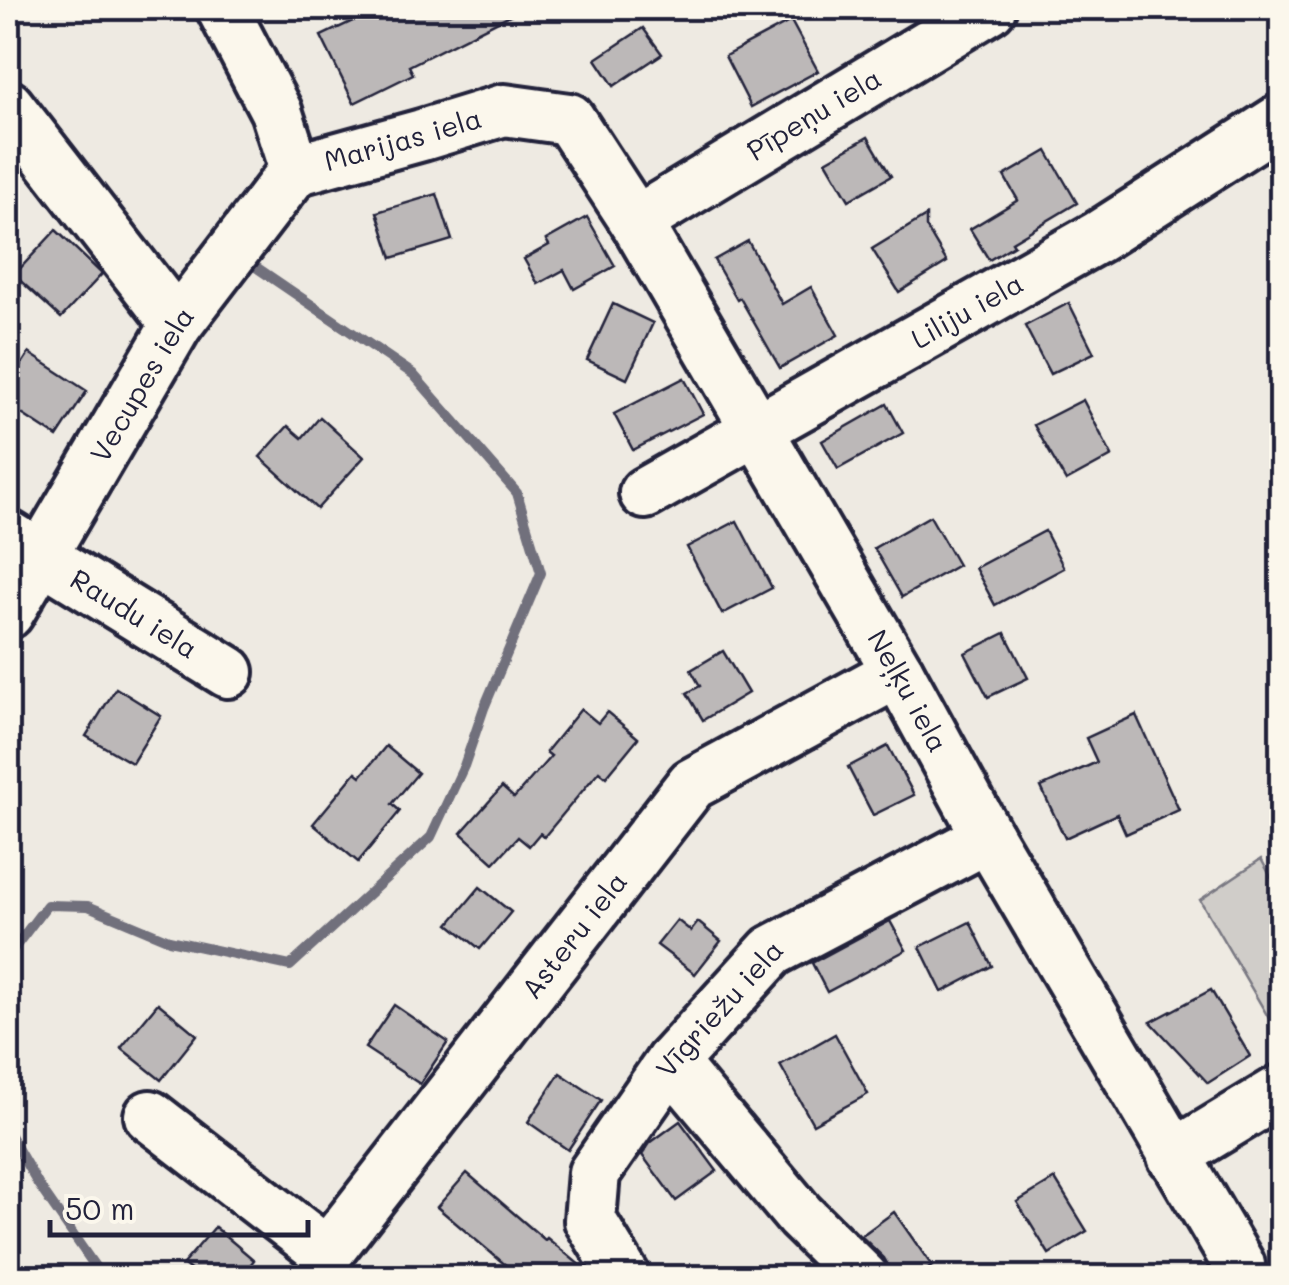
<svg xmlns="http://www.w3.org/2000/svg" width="1289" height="1285" font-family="Mali,sans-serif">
<rect width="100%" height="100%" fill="#eeeae2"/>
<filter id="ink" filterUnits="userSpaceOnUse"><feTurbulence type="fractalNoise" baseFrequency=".01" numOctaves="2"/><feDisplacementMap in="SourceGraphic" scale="20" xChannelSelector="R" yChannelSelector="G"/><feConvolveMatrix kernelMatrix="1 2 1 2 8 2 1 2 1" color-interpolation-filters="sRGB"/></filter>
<g filter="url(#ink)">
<polygon fill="#d0cdc9" stroke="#797882" stroke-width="2.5" points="1261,859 1281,895 1281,1039 1200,900"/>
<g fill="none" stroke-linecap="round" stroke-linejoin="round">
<g stroke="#716f7c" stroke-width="10">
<polyline points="8,1013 12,951 47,905 88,906 169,940 290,966 431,837 464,766 484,708 541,573 517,493 413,374 253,265"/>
<polyline points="8,1132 38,1184 103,1278"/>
</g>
</g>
<g fill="#bcb8b8" stroke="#22223b" stroke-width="2.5">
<polygon points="380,8 524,8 409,66 413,74 354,103 321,36"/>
<polygon points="791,21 818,71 751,107 725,56"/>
<polygon points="643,28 662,54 614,86 596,59"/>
<polygon points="868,137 891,176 849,200 826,161"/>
<polygon points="1047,151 1077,203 1012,242 1014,245 989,260 970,229 1018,200 1004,176"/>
<polygon points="437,194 452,240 392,258 377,212"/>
<polygon points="926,216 926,227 947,262 899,292 872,249"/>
<polygon points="587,217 615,266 574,289 564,270 538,284 524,259 549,245 546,240"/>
<polygon points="56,230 102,274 61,318 14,275"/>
<polygon points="748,241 782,304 811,287 838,335 780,368 740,298 737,300 714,260"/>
<polygon points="1069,303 1094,353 1050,374 1025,326"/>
<polygon points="613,304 653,323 627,379 587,360"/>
<polygon points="29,353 87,391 57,437 8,405 8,385"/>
<polygon points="684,378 703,414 633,450 614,414"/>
<polygon points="1083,400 1112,456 1066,481 1034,425"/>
<polygon points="887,404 903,433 838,469 822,441"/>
<polygon points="320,417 364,457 317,509 260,457 288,426 302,438"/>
<polygon points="930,516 958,565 902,597 874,548"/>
<polygon points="737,521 772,588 722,614 687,547"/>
<polygon points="1045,531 1064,568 995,605 975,568"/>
<polygon points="1005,633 1028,678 988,697 965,653"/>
<polygon points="723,651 748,693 703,720 687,693 700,686 691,670"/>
<polygon points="116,688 161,716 132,763 86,736"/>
<polygon points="581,709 598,723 607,712 638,738 606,777 599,771 544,837 540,833 529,846 518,837 494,863 461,833 502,787 514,798 551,756 546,752"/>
<polygon points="1136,715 1179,810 1126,834 1117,814 1065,838 1041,787 1097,762 1086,738"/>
<polygon points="386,746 418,773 392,804 400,811 358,862 313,824 356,772 361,776"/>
<polygon points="888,746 914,795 873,815 848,767"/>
<polygon points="480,887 511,912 480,949 449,924"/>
<polygon points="677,920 691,931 698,922 721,941 695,974 657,945"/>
<polygon points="890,921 906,950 827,992 812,963"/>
<polygon points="970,922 992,966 942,992 920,947"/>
<polygon points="1211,990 1250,1056 1208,1083 1151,1022"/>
<polygon points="158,1003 197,1035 161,1080 121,1048"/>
<polygon points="394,1005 448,1042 420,1084 365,1048"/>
<polygon points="835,1034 868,1094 813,1124 780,1065"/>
<polygon points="560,1073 601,1100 568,1150 528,1122"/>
<polygon points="680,1121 717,1171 676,1201 642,1155 650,1143"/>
<polygon points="467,1173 545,1240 547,1238 587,1271 591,1278 521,1278 470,1235 437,1207"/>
<polygon points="1055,1179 1087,1231 1049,1254 1017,1202"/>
<polygon points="894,1212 932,1266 916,1278 891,1278 890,1269 884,1258 861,1236"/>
<polygon points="215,1227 254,1260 240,1278 200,1278 183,1264"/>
</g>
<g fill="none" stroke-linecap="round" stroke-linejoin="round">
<g stroke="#22223b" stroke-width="58">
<g id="minor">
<polyline points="222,8 276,111 295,170"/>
<polyline points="8,106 177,324"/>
<path id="s1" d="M295,170l127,-35 82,-25 65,9 67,103 262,450 90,165 251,428"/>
<path id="s2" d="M636,222l354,-214"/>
<path id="s3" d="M645,493l453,-256 184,-118"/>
<path id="s4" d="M8,536l220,136"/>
<path id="s5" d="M8,613l169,-289 118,-154"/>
<polyline points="671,1062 800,1216 863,1278"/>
<polyline points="150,1116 327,1253"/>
<polyline points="1173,1156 1282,1090"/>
<path id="s6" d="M322,1278l5,-25 365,-469 206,-112"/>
<path id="s7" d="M625,1278l-35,-58 4,-47 77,-111 101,-111 216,-114"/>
</g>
</g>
<use href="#minor" stroke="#fbf7ec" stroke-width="50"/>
</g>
</g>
<g text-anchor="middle" stroke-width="10" stroke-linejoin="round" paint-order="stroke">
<g font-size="28" fill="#22223b" stroke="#fbf7ec">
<text dy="10" stroke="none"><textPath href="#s2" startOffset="208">Pīpeņu iela</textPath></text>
<text dy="10" stroke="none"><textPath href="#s1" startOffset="112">Marijas iela</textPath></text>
<text dy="10" stroke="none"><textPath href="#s3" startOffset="370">Liliju iela</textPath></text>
<text dy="10" stroke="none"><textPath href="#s5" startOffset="265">Vecupes iela</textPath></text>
<text dy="10" stroke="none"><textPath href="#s4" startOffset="148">Raudu iela</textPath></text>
<text dy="10" stroke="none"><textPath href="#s1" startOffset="948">Neļķu iela</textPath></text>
<text dy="10" stroke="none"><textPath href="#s6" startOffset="428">Asteru iela</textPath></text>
<text dy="10" stroke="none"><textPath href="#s7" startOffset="322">Vīgriežu iela</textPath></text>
</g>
</g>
<rect width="1289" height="1285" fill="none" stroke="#fbf7ec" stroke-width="40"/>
<rect x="20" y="20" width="1249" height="1245" fill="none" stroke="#22223b" stroke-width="4" filter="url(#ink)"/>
<path d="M50 1220v15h258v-15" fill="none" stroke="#22223b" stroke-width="5"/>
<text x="65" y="1220" font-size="30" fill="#22223b" stroke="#fbf7ec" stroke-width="8" paint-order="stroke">50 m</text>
</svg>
